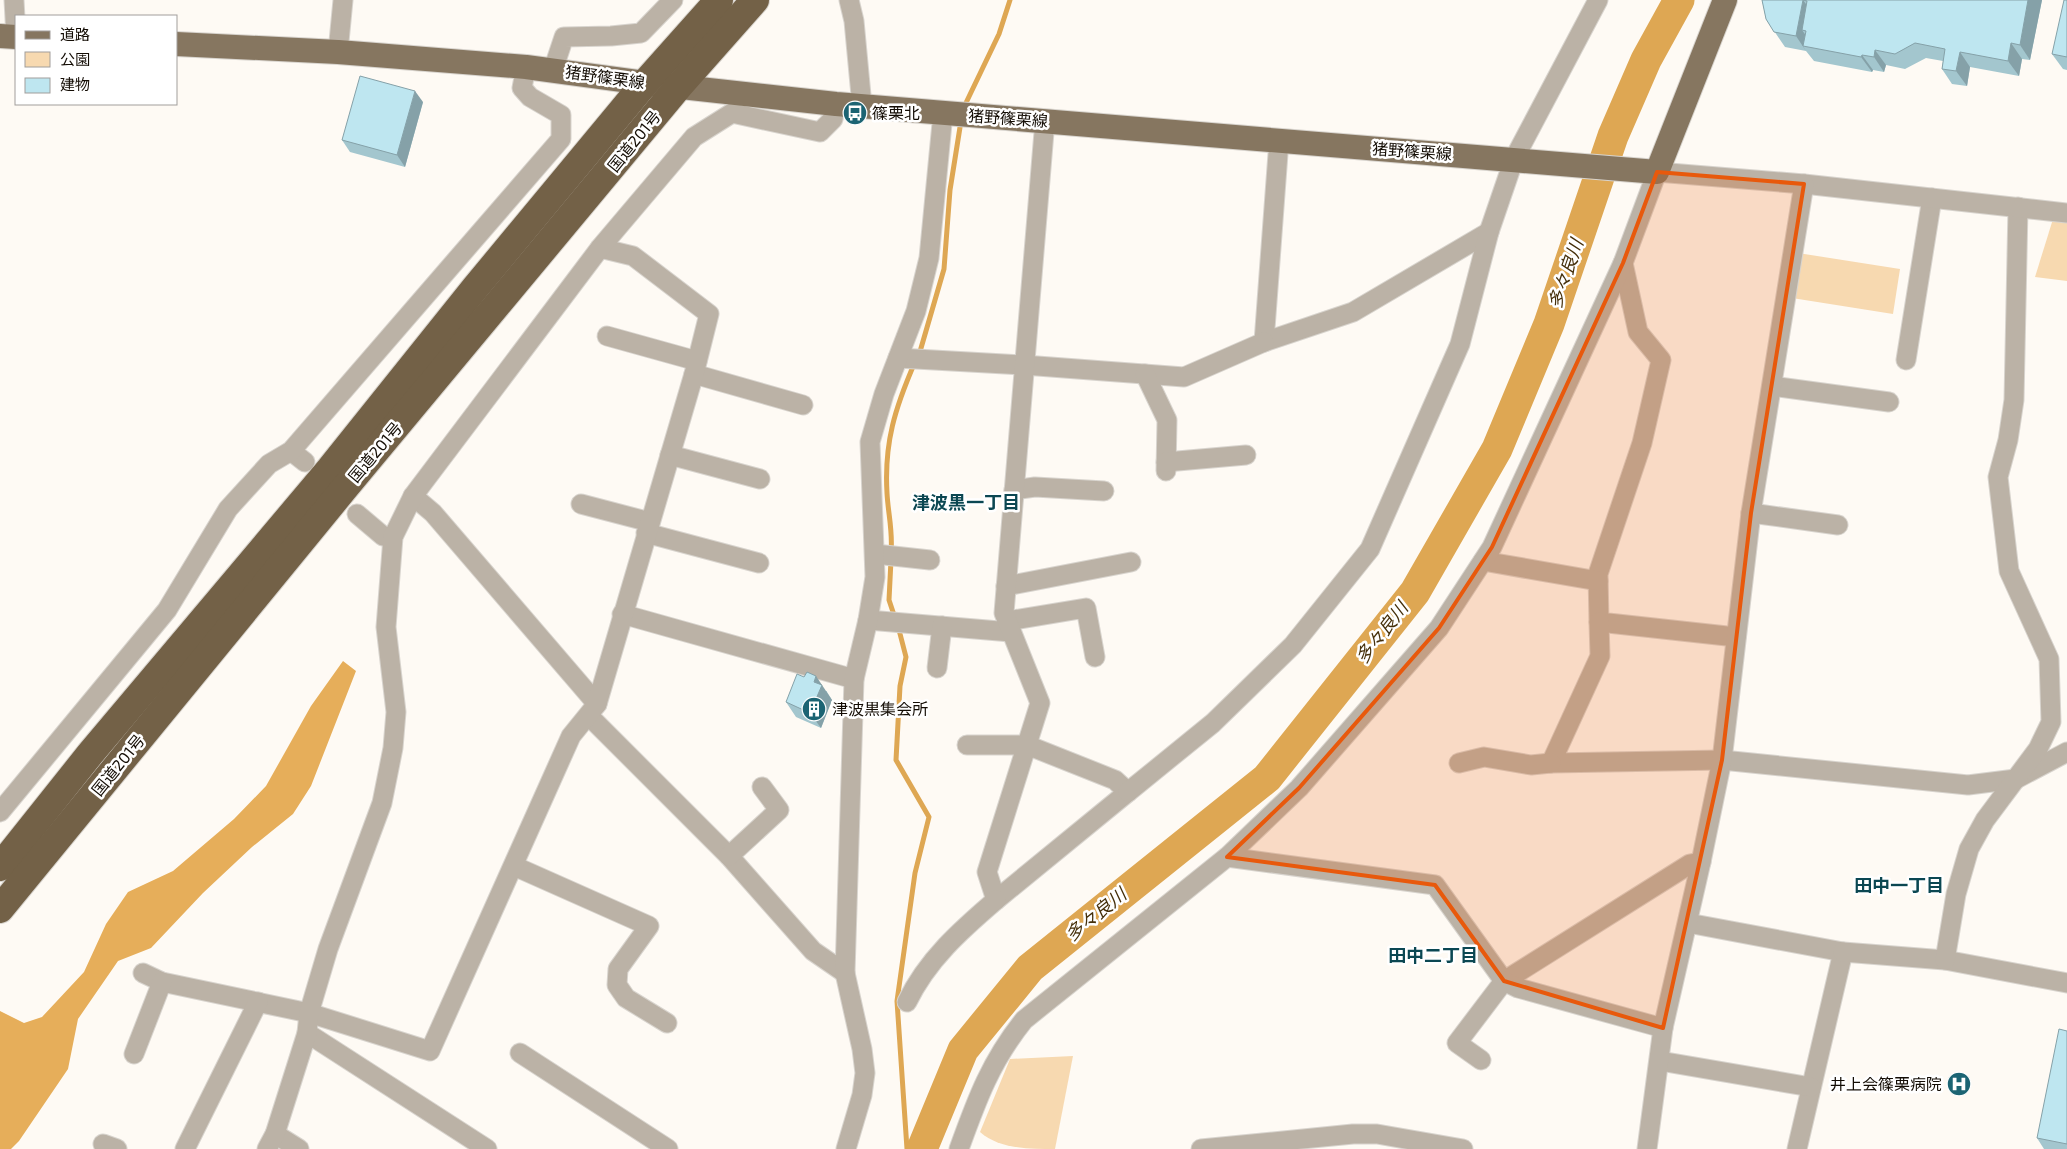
<svg xmlns="http://www.w3.org/2000/svg" width="2067" height="1149" font-family="'Exo 2','Noto Sans JP',sans-serif">
<rect width="100%" height="100%" fill="#fefaf4"/>
<g fill="#f7d9b0">
<polygon points="2053,219 2067,220 2067,281 2035,277"/>
<polygon points="1798,253 1900,269 1893,314 1792,298"/>
<path d="M1073,1056l-18,93c-26,0 -56,0 -75,-17l30,-73z"/>
</g>
<polygon fill="#e6ae5a" points="343,661 356,671 311,786 293,814 252,847 203,893 151,948 118,961 78,1019 68,1069 19,1141 11,1149 0,1149 0,1011 24,1023 42,1017 84,972 106,924 128,892 173,871 234,819 266,786 311,706"/>
<g fill="none" stroke-linecap="round" stroke-linejoin="round">
<g stroke="#dea753" stroke-width="5">
<polyline points="964,107 999,34 1010,0"/>
<polyline points="919,355 944,269 950,190 961,121"/>
<path d="M891,551c2,-19 -3,-38 -4,-58 -3,-50 8,-85 28,-131"/>
<polyline points="891,560 889,600 895,618"/>
<polyline points="898,626 906,657 900,686 896,760 929,817 915,873 897,1001 907,1149"/>
</g>
<polyline stroke="#dea753" stroke-width="31" points="922,1149 963,1050 1030,968 1267,778 1415,592 1497,449 1549,324 1613,136 1646,60 1679,0"/>
<g stroke="#d8d4ce" stroke-width="21">
<g id="minor">
<polyline points="14,0 16,37"/>
<polyline points="849,0 854,21 862,106"/>
<polyline points="338,52 343,0"/>
<polyline points="553,70 564,37 611,36 641,33 673,0"/>
<polyline points="1279,140 1264,342 1353,312 1489,232"/>
<polyline points="1623,263 1638,332 1661,360 1642,443 1598,574 1599,622 1736,637"/>
<polyline points="607,336 697,361"/>
<polyline points="898,358 1024,365 1184,377 1264,342"/>
<polyline points="1906,360 1932,198"/>
<polyline points="694,374 803,405"/>
<polyline points="1145,374 1167,420 1166,471"/>
<polyline points="1772,386 1889,402"/>
<polyline points="291,451 305,462"/>
<polyline points="670,455 760,479"/>
<polyline points="1166,462 1246,455"/>
<polyline points="1014,490 1035,487 1104,491"/>
<polyline points="413,496 433,513 597,704"/>
<polyline points="581,504 650,522"/>
<polyline points="1751,513 1838,525"/>
<polyline points="357,514 383,536 393,537"/>
<polyline points="646,533 759,563"/>
<polyline points="875,554 930,560"/>
<polyline points="1483,561 1598,581"/>
<polyline points="1006,586 1131,562"/>
<polyline points="622,614 854,679"/>
<polyline points="868,620 1011,632"/>
<polyline points="1007,621 1086,608 1095,657"/>
<polyline points="1599,622 1600,656 1551,763 1722,760 1968,785 2016,779 2067,752"/>
<polyline points="937,668 942,626"/>
<polyline points="589,716 729,856 813,951 845,973"/>
<polyline points="967,745 1027,745 1115,780 1128,792 996,900 987,872 1040,703 1004,613 1045,120"/>
<polyline points="1459,763 1484,757 1531,765 1551,763"/>
<polyline points="1128,792 1213,723 1293,645 1370,549 1460,344 1489,232 1514,159 1598,0"/>
<polyline points="0,812 167,610 228,509 269,464 291,451 561,139 561,115 530,97 522,88 526,67"/>
<polyline points="729,856 779,810 762,787"/>
<polyline points="1227,857 1435,885 1504,981 1690,864 1701,862"/>
<polyline points="514,866 649,926 618,969 617,985 626,998 667,1023"/>
<polyline points="1688,923 1843,952 1797,1149"/>
<polyline points="1843,952 1945,960 2067,983"/>
<polyline points="1945,960 1956,894 1969,849 1985,820 2038,749 2051,722 2049,659 2009,571 1998,477 2008,440 2014,400 2018,207"/>
<polyline points="143,973 162,982 309,1013 430,1051 571,736 597,704 694,374 709,314 633,256 600,248"/>
<path d="M907,1002c20,-42 54,-72 89,-102"/>
<polyline points="307,1033 487,1149"/>
<polyline points="520,1053 668,1149"/>
<polyline points="134,1054 162,982"/>
<polyline points="1481,1060 1457,1043 1504,981 1518,988 1663,1028"/>
<polyline points="1660,1061 1811,1087"/>
<polyline points="275,1134 299,1149"/>
<polyline points="103,1144 117,1149"/>
<polyline points="185,1149 258,1002"/>
<polyline points="267,1149 275,1134 307,1033 309,1013 328,949 382,803 393,748 396,712 386,627 393,537 413,496 600,248 694,137 732,113 820,132 833,119 836,104"/>
<polyline points="846,1149 862,1095 865,1073 862,1049 845,973 854,679 868,620 875,577 870,442 884,394 916,311 929,258 943,113"/>
<path d="M959,1149c18,-50 32,-88 65,-129l203,-163 72,-69 140,-160 53,-81 131,-284 34,-91 147,12 263,29"/>
<polyline points="1201,1149 1353,1134 1377,1134 1463,1149"/>
<polyline points="1647,1149 1663,1028 1701,862 1722,760 1751,513 1804,184"/>
</g>
</g>
<g stroke="#d8d4ce" stroke-width="26">
<g id="major">
<polyline points="0,36 16,37"/>
<polyline points="176,44 338,52 526,67 645,83 836,104 1657,172 1725,0"/>
</g>
</g>
<g stroke="#d8d4ce" stroke-width="30">
<g id="highway">
<polyline points="0,867 90,754 330,469 475,288 645,83 719,0"/>
<polyline points="0,909 343,490 679,86 755,0"/>
</g>
</g>
<use href="#minor" stroke="#bbb2a6" stroke-width="19"/>
<use href="#major" stroke="#867660" stroke-width="24"/>
<use href="#highway" stroke="#736147" stroke-width="28"/>
</g>
<g fill="#a3c6ce">
<polygon points="1762,0 2042,0 2030,60 2022,59 2019,76 1970,67 1967,86 1952,84 1942,69 1943,61 1926,58 1905,69 1886,65 1884,72 1873,70 1872,72 1814,61 1806,51 1785,47 1766,19"/>
<polygon points="2067,0 2067,70 2063,69 2052,54"/>
<polygon points="423,102 405,167 350,152 342,140"/>
<polygon points="827,691 827,692 832,700 821,728 796,717 786,702"/>
<polygon points="2067,1031 2067,1149 2044,1149 2037,1138"/>
</g>
<g fill="#85a1a8">
<polygon points="1803,0 1814,15 1806,31 1802,30 1809,40 1803,46 1806,51 1796,36"/>
<polygon points="2028,0 2042,0 2030,60 2020,45"/>
<polygon points="2011,43 2022,59 2019,76 2008,61"/>
<polygon points="1875,50 1886,65 1884,72 1874,57"/>
<polygon points="1960,52 1970,67 1967,86 1956,71"/>
<polygon points="1862,55 1873,70 1872,72 1861,57"/>
<polygon points="415,91 423,102 405,167 397,155"/>
<polygon points="816,676 832,700 821,728 810,713 814,682"/>
</g>
<g fill="#bee6f0" stroke="#85a1a8">
<polygon points="1762,0 2028,0 2020,45 2011,43 2008,61 1960,52 1956,71 1942,69 1945,49 1915,43 1895,54 1875,50 1874,57 1862,55 1861,57 1803,46 1806,31 1802,30 1807,1 1803,0 1796,36 1774,32 1766,19"/>
<polygon points="2064,0 2067,0 2067,57 2052,54"/>
<polygon points="360,76 415,91 397,155 342,140"/>
<polygon points="807,672 816,676 814,682 822,685 810,713 786,702 797,674 804,677"/>
<polygon points="2059,1029 2067,1031 2067,1144 2037,1138"/>
</g>
<path fill="#e8590c" fill-opacity="0.2" stroke="#e8590c" stroke-width="4" stroke-linejoin="round" d="M1657,172l147,12 -53,329 -29,247 -59,268 -159,-47 -69,-96 -208,-28 72,-69 140,-160 53,-81 131,-284z"/>
<defs>
<g id="bus-disc" transform="scale(1.25)"><circle r="9.5" fill="#1c6473" stroke="#fff"/><path d="M-5-6H5V4H4V6H2V4H-2V6H-4V4H-5ZM-3.5-4V0h7V-4ZM-3.5 1.2v1.5H-2V1.2ZM2 1.2v1.5H3.5V1.2Z" fill="#fff"/></g>
<g id="building-disc" transform="scale(1.25)"><circle r="9.5" fill="#1c6473" stroke="#fff"/><path d="M-4-6H4V6H1V3H-1V6H-4ZM-2.5-4.3h1.7v1.8h-1.7ZM.8-4.3h1.7v1.8H.8ZM-2.5-1h1.7V.8h-1.7ZM.8-1h1.7V.8H.8Z" fill="#fff"/></g>
<g id="hospital-disc" transform="scale(1.25)"><circle r="9.5" fill="#1c6473" stroke="#fff"/><path d="M-5-5h3v3.5h4V-5h3V5h-3V1.5h-4V5h-3Z" fill="#fff"/></g>
</defs>
<g fill-rule="evenodd">
<use href="#bus-disc" x="855" y="113"/>
<use href="#building-disc" x="814" y="709"/>
<use href="#hospital-disc" x="1959" y="1084"/>
</g>
<g text-anchor="middle" stroke-width="5" stroke-linejoin="round" paint-order="stroke">
<g font-size="16" fill="#130c04" stroke="#fff">
<text transform="translate(605 77) rotate(8)" y="6">猪野篠栗線</text>
<text transform="translate(1008 118) rotate(4)" y="6">猪野篠栗線</text>
<text transform="translate(634 141) rotate(-51)" y="6">国道201号</text>
<text transform="translate(1412 151) rotate(4)" y="6">猪野篠栗線</text>
<text transform="translate(375 452) rotate(-50)" y="6">国道201号</text>
<text transform="translate(118 765) rotate(-51)" y="6">国道201号</text>
</g>
<g font-size="16" fill="#130c04" stroke="#fff" text-anchor="start">
<text x="872" y="119">篠栗北</text>
<text x="832" y="715">津波黒集会所</text>
<text x="1942" y="1090" text-anchor="end">井上会篠栗病院</text>
</g>
<g font-size="18" font-style="italic" fill="#452f0a" stroke="#fff">
<text transform="translate(1566 274) rotate(-71)" y="6">多々良川</text>
<text transform="translate(1382 633) rotate(-52)" y="6">多々良川</text>
<text transform="translate(1096 915) rotate(-39)" y="6">多々良川</text>
</g>
<g font-size="18" font-weight="bold" fill="#0b4752" stroke="#fff">
<text x="966" y="509">津波黒一丁目</text>
<text x="1899" y="892">田中一丁目</text>
<text x="1433" y="962">田中二丁目</text>
</g>
</g>
<rect x="15" y="15" width="162" height="90" fill="#ffffff" stroke="#a19e9b"/>
<rect x="25" y="31" width="25" height="8" fill="#867660" stroke="#a19e9b"/>
<text x="60" y="40" font-size="15" fill="#130c04">道路</text>
<rect x="25" y="52" width="25" height="15" fill="#f7d9b0" stroke="#a19e9b"/>
<text x="60" y="65" font-size="15" fill="#130c04">公園</text>
<rect x="25" y="78" width="25" height="15" fill="#bee6f0" stroke="#a19e9b"/>
<text x="60" y="90" font-size="15" fill="#130c04">建物</text>
</svg>
